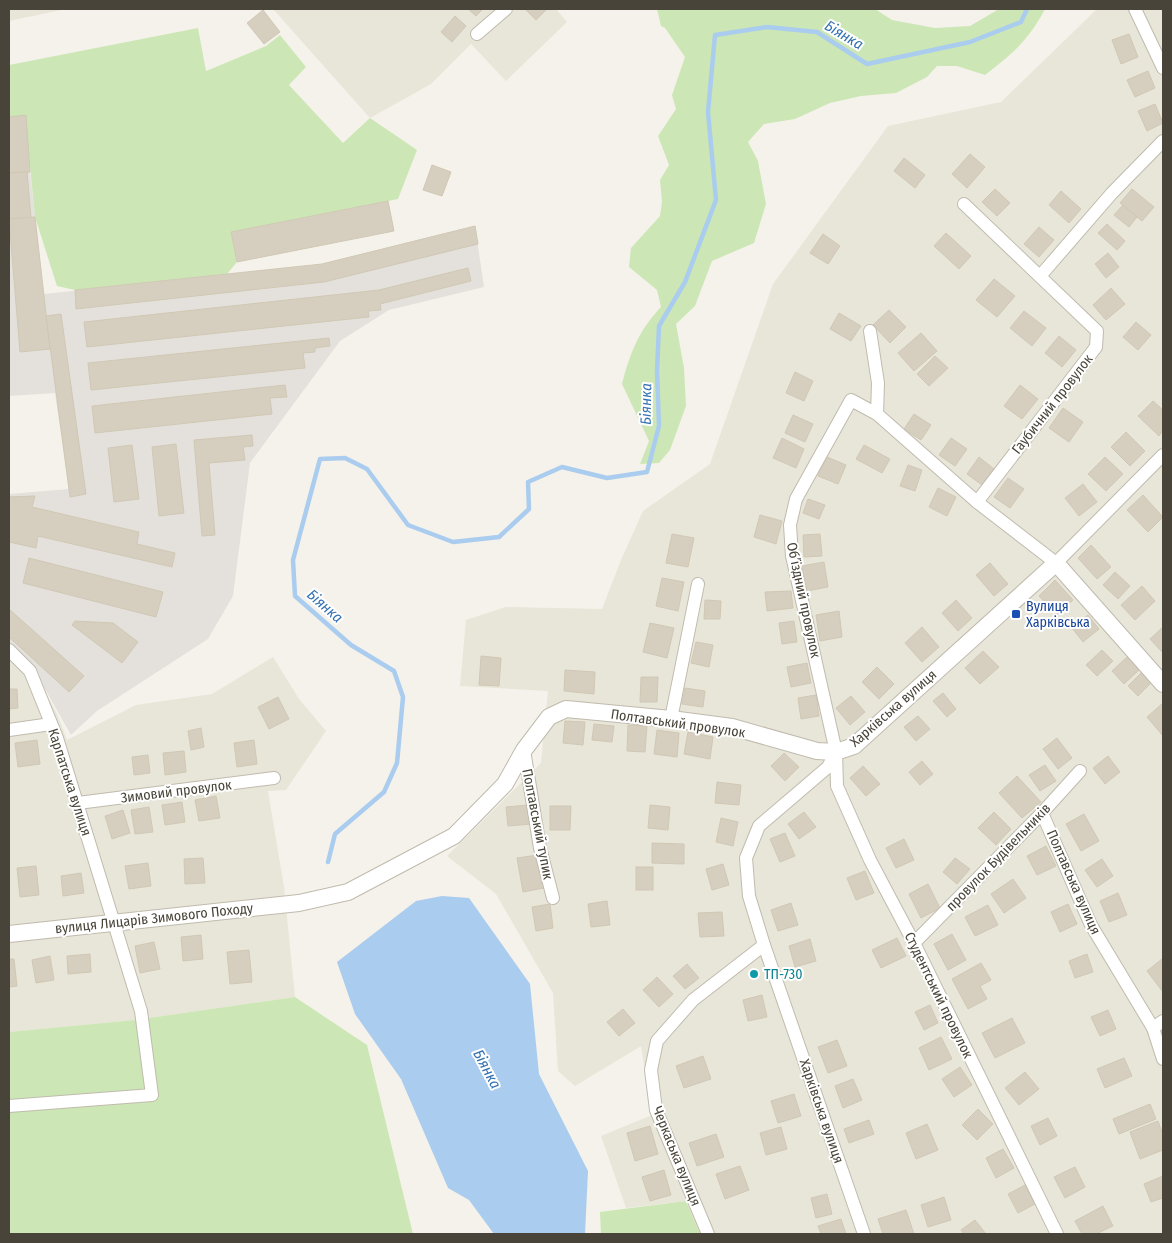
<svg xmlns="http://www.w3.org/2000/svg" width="1172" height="1243" font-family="'Fira Sans Condensed',sans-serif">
<rect width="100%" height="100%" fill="#f5f2eb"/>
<g fill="#e8e5d9">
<polygon points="9,9 66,9 9,21"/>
<polygon points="273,9 556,9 567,22 506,81 471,44 431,84 370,118"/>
<polygon points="1097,9 1163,9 1163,1234 700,1234 686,1201 626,1208 601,1136 652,1115 641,1046 575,1086 558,1071 553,993 496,894 447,856 541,763 548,691 460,686 466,620 506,607 602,609 621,560 643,511 710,464 773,284 888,126 1001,102"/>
<polygon points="9,643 32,666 58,716 67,740 136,705 212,694 273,657 299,699 326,731 286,790 268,791 284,887 295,997 135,1020 9,1032"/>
</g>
<polygon fill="#e4e1dc" points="26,115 30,172 44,294 322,264 475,226 484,287 389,310 340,341 250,463 233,596 208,639 97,711 71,735 32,666 9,643 9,494 69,489 55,393 9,396 9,117"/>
<g fill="#cce7b5">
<path d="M657,9h218l17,11 43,8 35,-2 29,-17h46c-17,32 -32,44 -60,66l-28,-9h-20l-10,11 -31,16 -35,3 -31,7 -35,16 -31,5 -16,18 10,19 8,43 -12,39 -42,18 -17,45 -19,18 8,44 2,38 -16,44 -11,13 -19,1 9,-23 -27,-57c8,-31 17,-54 39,-77l-4,-17 -28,-23 2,-19 29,-32 2,-14 -2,-22 9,-15 -11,-29 18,-27 -4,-14 13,-38 -20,-29 -4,-2z"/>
<polygon points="198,28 206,71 266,46 280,35 306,67 289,85 343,143 370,118 417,150 398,199 231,232 237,262 227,274 75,290 57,286 35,217 25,116 9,117 9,65"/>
<polygon points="295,997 367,1045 413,1234 9,1234 9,1032 135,1020"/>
<polygon points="686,1201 700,1234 601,1234 600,1212"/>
</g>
<polygon fill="#ace" points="442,896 469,898 530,984 539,1074 588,1171 585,1234 494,1234 469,1200 448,1188 401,1079 355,1014 337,962 416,901"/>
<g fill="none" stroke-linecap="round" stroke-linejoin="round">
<polyline stroke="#ace" stroke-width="4.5" points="328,862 335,834 384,792 397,763 403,697 394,671 351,645 295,596 293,560 320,459 345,458 367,469 408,525 453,542 499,537 529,509 528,482 562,467 607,478 647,472 659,426 657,371 659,326 685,282 716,200 708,112 715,35 767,27 817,32 867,64 970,42 1021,22 1027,9"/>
</g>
<g fill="#d6cfc0" stroke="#d0c8b4">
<polygon points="468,9 483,9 476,16"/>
<polygon points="525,9 547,9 536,20"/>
<polygon points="263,10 280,32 264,44 247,23"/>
<polygon points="455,16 466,26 452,42 441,32"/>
<polygon points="1129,34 1138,57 1121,64 1112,40"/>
<polygon points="1148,71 1155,88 1135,97 1127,80"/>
<polygon points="1155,104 1163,123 1147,131 1138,111"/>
<polygon points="26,115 30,172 9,173 9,117"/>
<polygon points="970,154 985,167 967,188 952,174"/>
<polygon points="904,158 925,175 915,188 894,171"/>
<polygon points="432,165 451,172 442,196 423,190"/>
<polygon points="27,172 31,218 9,219 9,173"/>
<polygon points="995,189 1010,203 997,216 982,202"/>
<polygon points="1132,189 1154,207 1142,221 1120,203"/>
<polygon points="1061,191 1081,209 1069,223 1049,205"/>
<polygon points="388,201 394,231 237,262 231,232"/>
<polygon points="1123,205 1137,217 1129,227 1114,215"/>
<polygon points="35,217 50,349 20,352 9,219"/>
<polygon points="1107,224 1125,241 1117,250 1098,233"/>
<polygon points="475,226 478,244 324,282 76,309 75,290 322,264"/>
<polygon points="1039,227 1054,240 1039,257 1024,244"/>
<polygon points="946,233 971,256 959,269 934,246"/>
<polygon points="823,234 840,246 828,264 810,253"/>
<polygon points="1108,253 1119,267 1106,278 1095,264"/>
<polygon points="468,268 471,281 380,304 381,310 368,311 369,317 87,347 84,322 379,290"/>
<polygon points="994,279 1015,296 997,317 976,300"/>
<polygon points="1111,288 1125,304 1106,320 1093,305"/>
<polygon points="889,310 906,327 890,343 873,325"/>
<polygon points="1024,311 1046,328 1032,346 1010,328"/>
<polygon points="839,313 861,326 851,341 830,329"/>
<polygon points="61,314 86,494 70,497 46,316"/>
<polygon points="1136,322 1151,335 1138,350 1123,337"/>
<polygon points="921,333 937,351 914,371 898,353"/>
<polygon points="1059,336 1076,350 1062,367 1045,353"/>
<polygon points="329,338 330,346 315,348 315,352 303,353 305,368 91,390 88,363"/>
<polygon points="935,356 948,368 929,386 917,374"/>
<polygon points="795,372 813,381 804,401 786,393"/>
<polygon points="285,385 287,397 270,398 272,414 95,433 92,406"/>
<polygon points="1020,385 1038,399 1022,419 1004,406"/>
<polygon points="1153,401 1163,410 1163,430 1159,436 1138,416"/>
<polygon points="1063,408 1083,422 1069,442 1049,428"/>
<polygon points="914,414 931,425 921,440 904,429"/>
<polygon points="793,415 813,424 805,442 785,433"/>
<polygon points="1126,432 1145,451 1130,466 1111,447"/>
<polygon points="252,435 253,446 243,447 245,460 209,463 215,535 202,536 194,440"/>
<polygon points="782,438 804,449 796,468 773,458"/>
<polygon points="951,438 967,449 955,466 939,455"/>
<polygon points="176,444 184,513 159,516 152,447"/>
<polygon points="132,445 139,499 114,502 108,448"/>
<polygon points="864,445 890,459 882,473 856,459"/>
<polygon points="827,457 846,465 838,484 818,476"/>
<polygon points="979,457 994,469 982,485 967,474"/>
<polygon points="1105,457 1123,474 1106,491 1088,474"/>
<polygon points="908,465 922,470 915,491 900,486"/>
<polygon points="1008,478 1024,489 1010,508 994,497"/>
<polygon points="1083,484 1097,502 1079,516 1065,498"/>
<polygon points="938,488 956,497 947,516 929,507"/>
<polygon points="1143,495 1163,517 1148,532 1127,510"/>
<polygon points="35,496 32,507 139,532 137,544 175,553 172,567 38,536 36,548 9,542 9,497"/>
<polygon points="808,499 825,505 819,519 803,513"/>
<polygon points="760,515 782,521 776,544 754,537"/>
<polygon points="672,534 694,538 688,567 666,563"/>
<polygon points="820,534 822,556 804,557 803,535"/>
<polygon points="1091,545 1111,567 1097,579 1078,558"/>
<polygon points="29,558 163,592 156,617 23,583"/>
<polygon points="824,562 828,587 807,591 802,566"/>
<polygon points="990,563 1008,584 994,596 976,575"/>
<polygon points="1115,572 1130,586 1118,599 1103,585"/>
<polygon points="662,578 684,582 678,611 656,606"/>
<polygon points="1055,580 1073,600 1057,615 1039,596"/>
<polygon points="1142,586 1155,601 1135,620 1121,605"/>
<polygon points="791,591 793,608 767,611 765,592"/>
<polygon points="705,600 721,601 720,619 704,619"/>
<polygon points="956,600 972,618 958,631 942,613"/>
<polygon points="9,609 84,676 69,692 9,637"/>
<polygon points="839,611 842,637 820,641 816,615"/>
<polygon points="1088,615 1099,629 1083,642 1072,628"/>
<polygon points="75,621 113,623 138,642 122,663 72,625"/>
<polygon points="794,621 797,642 782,644 779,623"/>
<polygon points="650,623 674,628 667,658 643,652"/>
<polygon points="922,627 939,647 922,662 905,643"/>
<polygon points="1163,627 1163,653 1150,639"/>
<polygon points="696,642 713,645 709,667 691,663"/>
<polygon points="1102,650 1113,661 1097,676 1086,665"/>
<polygon points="983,651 999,667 980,684 965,668"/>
<polygon points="481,656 501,658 499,686 479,685"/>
<polygon points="1127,657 1139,670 1124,684 1112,671"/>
<polygon points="807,663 811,683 791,687 787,667"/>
<polygon points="877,667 894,684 879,699 862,682"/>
<polygon points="565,670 595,672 594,694 564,691"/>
<polygon points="1141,673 1151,683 1138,696 1128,686"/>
<polygon points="641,677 658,677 657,702 640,702"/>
<polygon points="685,688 705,691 703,707 682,704"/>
<polygon points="9,689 17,689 18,708 9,709"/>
<polygon points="943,693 956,709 947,717 933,701"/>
<polygon points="816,695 819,716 801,719 798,698"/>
<polygon points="851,696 865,712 850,725 836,708"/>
<polygon points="278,697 289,719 269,729 258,707"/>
<polygon points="1163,703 1163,736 1147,717"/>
<polygon points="918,716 930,729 916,741 904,727"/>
<polygon points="565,721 585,722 583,745 563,743"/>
<polygon points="594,724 614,726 612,742 592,740"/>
<polygon points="628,725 647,726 645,752 627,751"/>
<polygon points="201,728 204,747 191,750 188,731"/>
<polygon points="657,730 679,733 677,757 654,754"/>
<polygon points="688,732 713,737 710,759 684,754"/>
<polygon points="1057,738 1072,758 1058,769 1043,749"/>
<polygon points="37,740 40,764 18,767 15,743"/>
<polygon points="254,740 257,764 237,767 234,743"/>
<polygon points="184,751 186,772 165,775 163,753"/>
<polygon points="784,753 799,767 785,781 771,766"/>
<polygon points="148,755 150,773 134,775 132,757"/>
<polygon points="1108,756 1120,772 1105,784 1093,768"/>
<polygon points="922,761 933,774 920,785 909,772"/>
<polygon points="1045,765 1056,781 1040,791 1029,775"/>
<polygon points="863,766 880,784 866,796 850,778"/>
<polygon points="1017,776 1041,802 1022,818 999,793"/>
<polygon points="717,782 741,785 739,805 715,803"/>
<polygon points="216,796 220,818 199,821 195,800"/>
<polygon points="182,802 185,822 165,825 162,805"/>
<polygon points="529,805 531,824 508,826 506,807"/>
<polygon points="650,805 670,807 668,830 648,828"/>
<polygon points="550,806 571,806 570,830 550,830"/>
<polygon points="149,807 153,832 135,834 131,810"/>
<polygon points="123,810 130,833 112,839 105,816"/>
<polygon points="804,812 816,827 799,839 788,824"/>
<polygon points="994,812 1011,829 996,845 978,828"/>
<polygon points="1084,814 1099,841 1081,851 1066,824"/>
<polygon points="721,818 738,822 733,846 716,842"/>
<polygon points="785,833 795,856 780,862 770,839"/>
<polygon points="904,839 914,860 896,868 886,848"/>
<polygon points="652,843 684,844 684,864 652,863"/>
<polygon points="1046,846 1056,866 1037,875 1027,856"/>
<polygon points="538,855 544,888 523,892 517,858"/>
<polygon points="203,858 205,883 185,884 184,859"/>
<polygon points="955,858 970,869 957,884 943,872"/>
<polygon points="1102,859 1113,876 1097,887 1085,870"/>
<polygon points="148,863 151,886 129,889 125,866"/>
<polygon points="723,864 729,885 712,890 706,869"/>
<polygon points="36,866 39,895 20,897 17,868"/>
<rect x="636" y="867" width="17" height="23"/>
<polygon points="865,871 874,893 856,900 847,878"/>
<polygon points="81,873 84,893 63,896 61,876"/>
<polygon points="1013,879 1026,898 1004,913 991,894"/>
<polygon points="928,884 940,908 921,918 909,894"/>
<polygon points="1118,893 1127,915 1109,922 1100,901"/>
<polygon points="607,901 610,925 591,927 588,904"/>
<polygon points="791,903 798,925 778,931 771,910"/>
<polygon points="550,904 553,928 536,931 532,907"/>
<polygon points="1068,904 1077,924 1060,932 1051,912"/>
<polygon points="988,905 998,925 975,936 965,917"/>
<polygon points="722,912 724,936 700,937 698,913"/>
<polygon points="952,934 966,960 948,970 934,944"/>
<polygon points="201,935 203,959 183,961 181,937"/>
<polygon points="897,938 906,956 881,968 872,950"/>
<polygon points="810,939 816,961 795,967 789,946"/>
<polygon points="154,942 160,969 140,973 135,946"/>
<polygon points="249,950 252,982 230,984 227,952"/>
<polygon points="90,954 91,972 68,974 67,956"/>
<polygon points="1087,954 1093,972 1075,978 1069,961"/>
<polygon points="50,956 54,980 36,983 32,960"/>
<polygon points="9,959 14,959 17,986 9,987"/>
<polygon points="1162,959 1163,960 1163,992 1147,971"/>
<polygon points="981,963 991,980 980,986 987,999 968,1009 952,979"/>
<polygon points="687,964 699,978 685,989 673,976"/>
<polygon points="757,970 759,975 752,978 750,972"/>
<polygon points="657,977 673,994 659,1007 643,990"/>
<polygon points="762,995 767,1017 748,1021 743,1000"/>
<polygon points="930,1005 938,1023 924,1030 915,1012"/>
<polygon points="623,1009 635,1023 619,1036 607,1022"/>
<polygon points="1108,1010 1116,1029 1100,1036 1091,1017"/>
<polygon points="1012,1018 1025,1043 995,1058 982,1033"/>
<polygon points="941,1037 952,1059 929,1070 919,1048"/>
<polygon points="837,1040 847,1066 828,1073 818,1047"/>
<polygon points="703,1056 711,1079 684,1088 676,1066"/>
<polygon points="1124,1058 1132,1076 1105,1088 1097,1069"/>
<polygon points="960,1067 972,1085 954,1097 942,1079"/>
<polygon points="1025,1072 1039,1089 1019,1105 1005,1088"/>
<polygon points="853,1079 862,1100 843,1108 835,1086"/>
<polygon points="794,1094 801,1116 778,1123 771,1101"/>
<polygon points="1150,1104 1156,1119 1119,1134 1113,1119"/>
<polygon points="978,1109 993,1124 977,1140 962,1125"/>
<polygon points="1048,1118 1057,1136 1040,1145 1031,1126"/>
<polygon points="869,1120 874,1134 849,1143 844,1129"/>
<polygon points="1158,1121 1163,1135 1163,1150 1140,1159 1130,1132"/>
<polygon points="927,1124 938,1150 916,1159 906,1133"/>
<polygon points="650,1126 658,1154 635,1161 627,1133"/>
<polygon points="781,1127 787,1149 766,1155 760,1133"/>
<polygon points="716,1134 724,1157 697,1166 689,1143"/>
<polygon points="1003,1149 1014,1168 996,1178 986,1158"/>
<polygon points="740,1166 749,1190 725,1199 716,1174"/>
<polygon points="1075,1167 1085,1187 1065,1198 1054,1177"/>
<polygon points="664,1170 671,1195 650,1201 642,1177"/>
<polygon points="1163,1176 1163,1198 1151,1202 1144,1184"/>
<polygon points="1025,1185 1035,1204 1018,1213 1008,1194"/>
<polygon points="827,1194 832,1214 816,1218 811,1198"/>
<polygon points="944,1197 951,1220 928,1227 921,1205"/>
<polygon points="1103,1206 1113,1226 1096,1234 1082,1234 1075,1221"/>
<polygon points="906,1210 914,1234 883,1234 878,1219"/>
<polygon points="841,1219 846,1234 821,1234 818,1226"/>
<polygon points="975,1220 986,1234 964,1234 961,1230"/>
</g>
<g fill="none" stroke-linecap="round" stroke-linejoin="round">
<g stroke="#c0bbad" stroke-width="14">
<g id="minor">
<polyline points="1135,9 1163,68"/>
<polyline points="477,34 506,9"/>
<polyline points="964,204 1097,331 1096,347 977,502"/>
<polyline points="1041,275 1112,193 1163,141"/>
<polyline points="870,331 878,383 877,414"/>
<polyline points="9,650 30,671 57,738 141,1011 152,1095 9,1106"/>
<polyline points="671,719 698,584"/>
<polyline points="9,730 51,724"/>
<polyline points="524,750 540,848 553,898"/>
<polyline points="836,752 828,767 759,826 746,858 749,896 764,945 864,1234"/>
<polyline points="78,803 274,778"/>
<polyline points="1042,813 1091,925 1153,1028 1163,1059"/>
<polyline points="914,943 1042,813 1080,771"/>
<polyline points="1153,1028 1163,1021"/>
<polyline points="708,1234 656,1110 651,1070 657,1041 693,1000 764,945"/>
<polyline points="1057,1234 914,943 870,860 837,786 836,752 792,556 790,525 796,499 851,400 877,414 977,502 1056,563 1163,455"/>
</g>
</g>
<g stroke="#c0bbad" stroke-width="18">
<polyline id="tertiary" points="9,934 299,903 348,892 454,836 505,784 524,750 549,717 566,709 671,719 732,727 817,751 836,752 854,746 1056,563 1163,684"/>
</g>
<use href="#minor" stroke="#fff" stroke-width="12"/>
<use href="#tertiary" stroke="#fff" stroke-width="16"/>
</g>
<rect fill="#1a4fb4" stroke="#fff" stroke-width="2" x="1011" y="609" width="10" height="10" rx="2.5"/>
<circle fill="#0f9aa8" stroke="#fff" stroke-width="2" cx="754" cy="974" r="5"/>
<g text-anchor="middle" stroke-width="4" stroke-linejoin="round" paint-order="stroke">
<g font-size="14" fill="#494439" stroke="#fff">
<text transform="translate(1052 404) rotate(-52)" y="5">Гаубичний провулок</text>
<text transform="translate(804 600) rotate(78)" y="5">Обʼїздний провулок</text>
<text transform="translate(893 708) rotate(-41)" y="5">Харківська вулиця</text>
<text transform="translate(678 723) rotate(8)" y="5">Полтавський провулок</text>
<text transform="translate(70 782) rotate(72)" y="5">Карпатська вулиця</text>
<text transform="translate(176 791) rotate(-7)" y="5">Зимовий провулок</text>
<text transform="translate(538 824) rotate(79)" y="5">Полтавський тупик</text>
<text transform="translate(998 857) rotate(-46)" y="5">провулок Будівельників</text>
<text transform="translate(1074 882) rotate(66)" y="5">Полтавська вулиця</text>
<text transform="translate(154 918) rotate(-6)" y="5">вулиця Лицарів Зимового Походу</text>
<text transform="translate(939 995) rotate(64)" y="5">Студентський провулок</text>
<text transform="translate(822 1111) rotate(71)" y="5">Харківська вулиця</text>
<text transform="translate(677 1156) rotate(68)" y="5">Черкаська вулиця</text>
</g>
<g font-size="14" fill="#164399" stroke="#fff" text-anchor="start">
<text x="1026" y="611">Вулиця<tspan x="1026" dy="16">Харківська</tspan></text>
</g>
<g font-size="14" fill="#0d838f" stroke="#fff" text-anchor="start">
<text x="764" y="979">ТП-730</text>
</g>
<g font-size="15" font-style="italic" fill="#3572b1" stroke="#fff">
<text transform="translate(844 35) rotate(31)" y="5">Біянка</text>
<text transform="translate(646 404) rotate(-89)" y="5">Біянка</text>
<text transform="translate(325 606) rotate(41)" y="5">Біянка</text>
<text transform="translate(487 1069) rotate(62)" y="5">Біянка</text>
</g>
</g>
<rect width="1172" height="1243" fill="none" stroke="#494439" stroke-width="20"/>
</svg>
